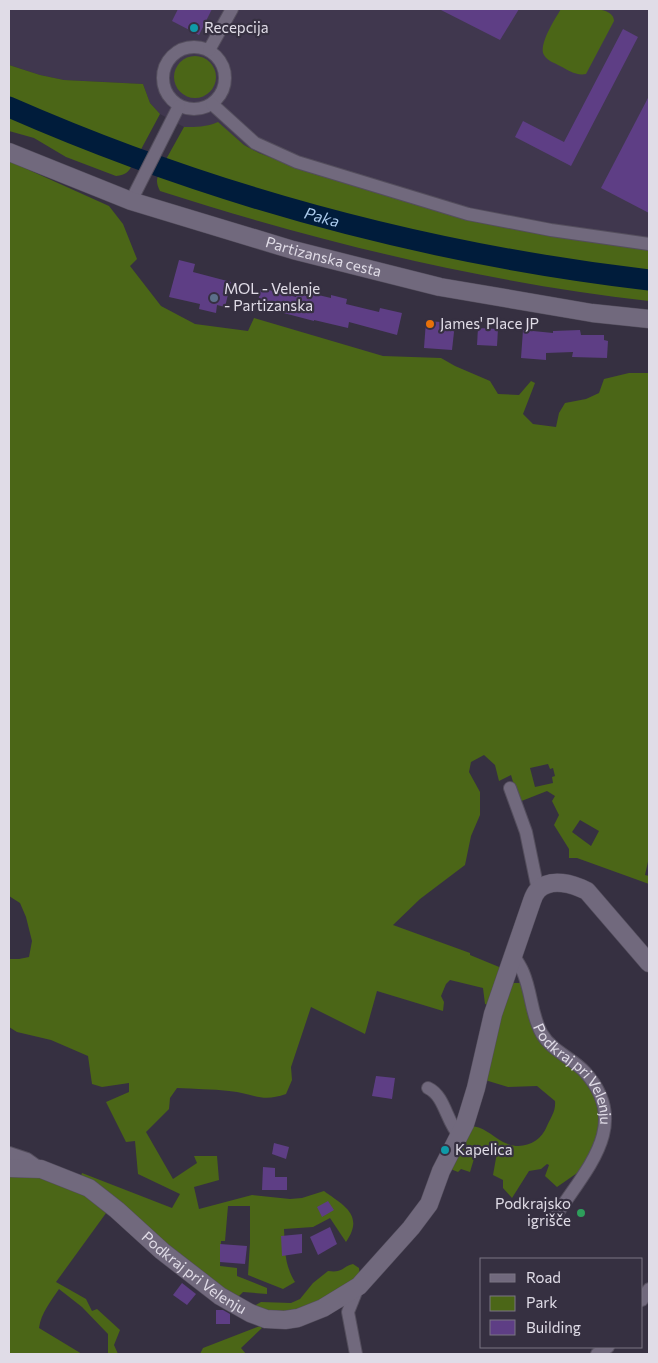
<svg xmlns="http://www.w3.org/2000/svg" width="658" height="1363" font-family="Commissioner,sans-serif">
<rect width="100%" height="100%" fill="#363041"/>
<polygon fill="#40374e" points="9,9 649,9 649,248 629,247 299,168 259,153 244,145 218,123 197,128 184,127 160,114 150,103 143,84 64,80 40,75 9,65"/>
<g fill="#4b6617" fill-rule="evenodd">
<path d="M561,9c12,0 53,-5 53,12l-28,53c-10,2 -18,-4 -26,-8 -5,-3 -13,-5 -16,-11 -6,-10 11,-36 17,-46z"/>
<circle cx="195" cy="77" r="21"/>
<polygon points="9,65 40,75 64,80 143,84 150,103 160,114 138,155 55,124 9,103"/>
<path d="M9,113l124,50c-4,9 -7,12 -17,13l-50,-19 -32,-19 -25,-7z"/>
<path d="M218,122l26,23 15,8 40,15 117,36 233,45v27c-82,-10 -165,-22 -246,-42 -80,-20 -160,-45 -239,-71l20,-36c12,0 22,0 34,-5z"/>
<path d="M9,161l100,45 14,18 14,35 -7,7 31,40 34,18 53,7 6,-13 129,38 58,2 14,8 35,15 8,13 21,1 12,-14 4,2 -12,31 10,10 23,3 3,-14 6,-10 21,-4 13,-6 5,-14 25,-6h20v484l-4,18 4,1v8l-72,-26h-8v-9l-15,-24 5,-10 -7,-14 3,-5 -8,-5 -28,11 -8,-27 -12,6 -4,-16 -11,-10 -13,7 -2,10 11,20v23l-9,21 -6,29 -45,34 -27,26 77,28v2l34,14 -15,36 -4,-1 -2,-16 -33,-8 -4,4 -5,12 3,6 -1,9 -66,-20 -12,43 -54,-27 -20,60 1,13 -6,14c-25,9 -33,-1 -57,-3 -17,-2 -35,-2 -52,-3l-7,10 -1,11 -23,23 27,47 24,-16 -3,-7h23l2,24 -25,7 5,22 53,-14 38,4 12,-1 22,-7c19,14 41,24 22,51l-16,-24 -17,9 -29,2c1,20 0,35 11,53l-12,7 -35,-14 2,-32v-37h-22l-3,35h-4l-1,25 17,2v8l30,12v6l-24,-2 -6,6 -157,-119 2,-6 90,35 8,-14 -42,-20 -3,-33 -9,1 -20,-40 23,-10v-9l-27,4 -10,-3 -4,-28 -37,-16 -34,-8 -8,-5v-68h10l10,-2 3,-16 -6,-24 -6,-14 -11,-7zM548,764l2,5 3,-1 2,8 -3,1 1,6 -18,4 -5,-19zM580,820l19,11 -8,15 -19,-14z"/>
<path d="M160,171c93,30 185,60 280,81 69,15 139,26 209,33v16c-166,-19 -330,-59 -489,-110 -4,-8 -4,-12 0,-20z"/>
<path d="M509,983h13l7,30 40,50 22,24 8,24 1,24 -20,36 -23,16 -12,-11 4,-11 -2,-1 -6,5 -12,2 -17,27 -9,-10v-8l-10,-5 5,-28 -5,-2c-5,8 -8,9 -17,7l-6,20 -9,-3 -3,3 -10,-4 21,-42c15,0 21,9 34,16 17,9 37,2 44,-16 4,-9 9,-15 8,-25l-18,-15 -29,1 -23,-7z"/>
<path d="M9,1173l32,4 26,7 42,25 -53,73 30,17 6,12 5,-2 23,21 -6,15 4,9h-10v-20l-26,-27 -23,-18c-8,12 -18,24 -20,39l43,26h-73z"/>
<path d="M353,1264l6,4 1,8 -24,18 -52,23 -32,-10 9,-5 30,1 9,-4 13,-16 15,-12c16,2 13,-4 25,-7z"/>
<polygon points="260,1326 262,1328 241,1348 246,1354 200,1354 203,1348"/>
</g>
<g fill="none" stroke-linecap="round" stroke-linejoin="round">
<path stroke="#001c3b" stroke-width="21" id="s1" d="M9,107c203,89 420,147 640,173"/>
</g>
<g fill="#5e3e85">
<polygon points="178,9 212,9 199,35 172,21"/>
<polygon points="439,9 519,9 500,40"/>
<polygon points="623,29 638,37 571,166 515,137 523,121 564,142"/>
<polygon points="649,96 649,213 601,188"/>
<polygon points="179,260 195,264 193,272 231,282 225,307 217,305 216,313 199,309 200,304 169,297"/>
<polygon points="261,288 296,297 297,290 331,298 331,295 347,299 346,304 379,312 380,308 402,313 397,335 349,322 348,328 314,320 314,321 257,306"/>
<polygon points="426,321 455,323 452,350 424,348"/>
<polygon points="478,328 498,329 497,346 477,345"/>
<polygon points="523,330 553,333 553,331 580,330 581,335 604,335 604,340 608,341 607,358 572,357 573,352 546,353 546,360 521,358"/>
<polygon points="376,1076 395,1078 392,1099 372,1096"/>
<polygon points="274,1143 289,1147 286,1159 272,1154"/>
<polygon points="263,1167 275,1168 275,1177 287,1177 287,1190 262,1190"/>
<polygon points="328,1201 334,1210 322,1217 317,1207"/>
<polygon points="330,1227 337,1244 318,1255 310,1237"/>
<polygon points="302,1234 302,1253 282,1256 281,1236"/>
<polygon points="220,1244 247,1246 245,1264 220,1262"/>
<polygon points="182,1283 196,1294 187,1305 173,1295"/>
<polygon points="216,1310 223,1310 230,1314 230,1324 216,1324"/>
</g>
<g fill="none" stroke-linecap="round" stroke-linejoin="round">
<g stroke="#544e5d" stroke-width="14">
<g id="street">
<circle cx="194" cy="78" r="31"/>
<polyline points="209,50 232,9"/>
<polyline points="212,104 255,143 297,162 468,214 551,230 649,244"/>
<polyline points="131,201 179,106"/>
<polyline points="510,788 526,832 538,890"/>
<path id="s2" d="M514,956c3,5 7,11 9,16 9,21 8,43 19,62 10,17 30,24 43,38 47,52 1,97 -28,142"/>
<path d="M428,1088c17,8 18,33 31,47"/>
<polyline points="9,1153 27,1159 41,1169"/>
<polyline points="642,1300 649,1289"/>
<polyline points="356,1354 348,1312 358,1287"/>
<polyline points="597,1354 608,1347"/>
</g>
</g>
<g stroke="#544e5d" stroke-width="19">
<g id="secondary">
<path id="s3" d="M9,152l122,49 162,49 147,37 152,26 57,6"/>
<path id="s4" d="M9,1168l32,1 48,19 28,22 45,41 58,45 30,17 16,6 19,1 13,-2 25,-10 36,-22 52,-58 18,-24 12,-33 24,-47 11,-36 17,-74 39,-113c1,-3 3,-8 6,-11 13,-13 35,-6 49,1l62,72"/>
</g>
</g>
<use href="#street" stroke="#71697d" stroke-width="12"/>
<use href="#secondary" stroke="#71697d" stroke-width="18"/>
</g>
<g fill="#0f9aa8" stroke="#363041" stroke-width="2">
<circle cx="194" cy="28" r="5"/>
<circle cx="445" cy="1150" r="5"/>
</g>
<circle fill="#5c6f8a" stroke="#363041" stroke-width="2" cx="214" cy="298" r="5"/>
<circle fill="#e8710a" stroke="#363041" stroke-width="2" cx="430" cy="324" r="5"/>
<circle fill="#2e9e5b" stroke="#363041" stroke-width="2" cx="581" cy="1213" r="5"/>
<g text-anchor="middle" stroke-width="4.5" stroke-linejoin="round" paint-order="stroke">
<g font-size="15" fill="#e0dce7" stroke="#363041" text-anchor="start">
<text x="204" y="33">Recepcija</text>
<text x="224" y="294">MOL - Velenje<tspan x="224" dy="17">- Partizanska</tspan></text>
<text x="440" y="329">James' Place JP</text>
<text x="455" y="1155">Kapelica</text>
<text x="571" y="1209" text-anchor="end">Podkrajsko<tspan x="571" dy="17">igrišče</tspan></text>
</g>
<g font-size="15" fill="#e0dce7" stroke="#363041">
<text dy="5" stroke="none"><textPath href="#s3" startOffset="332">Partizanska cesta</textPath></text>
<text dy="5" stroke="none"><textPath href="#s2" startOffset="136">Podkraj pri Velenju</textPath></text>
<text dy="5" stroke="none"><textPath href="#s4" startOffset="219">Podkraj pri Velenju</textPath></text>
</g>
<g font-size="16" font-style="italic" fill="#abcbed" stroke="#363041">
<text dy="6" stroke="none"><textPath href="#s1" startOffset="332">Paka</textPath></text>
</g>
</g>
<rect width="658" height="1363" fill="none" stroke="#e0dce7" stroke-width="20"/>
<rect x="480" y="1258" width="162" height="90" fill="#363041" stroke="#7a7583"/>
<rect x="490" y="1274" width="25" height="8" fill="#71697d" stroke="#7a7583"/>
<text x="526" y="1283" font-size="15" fill="#e0dce7">Road</text>
<rect x="490" y="1296" width="25" height="15" fill="#4b6617" stroke="#7a7583"/>
<text x="526" y="1308" font-size="15" fill="#e0dce7">Park</text>
<rect x="490" y="1320" width="25" height="15" fill="#5e3e85" stroke="#7a7583"/>
<text x="526" y="1333" font-size="15" fill="#e0dce7">Building</text>
</svg>
